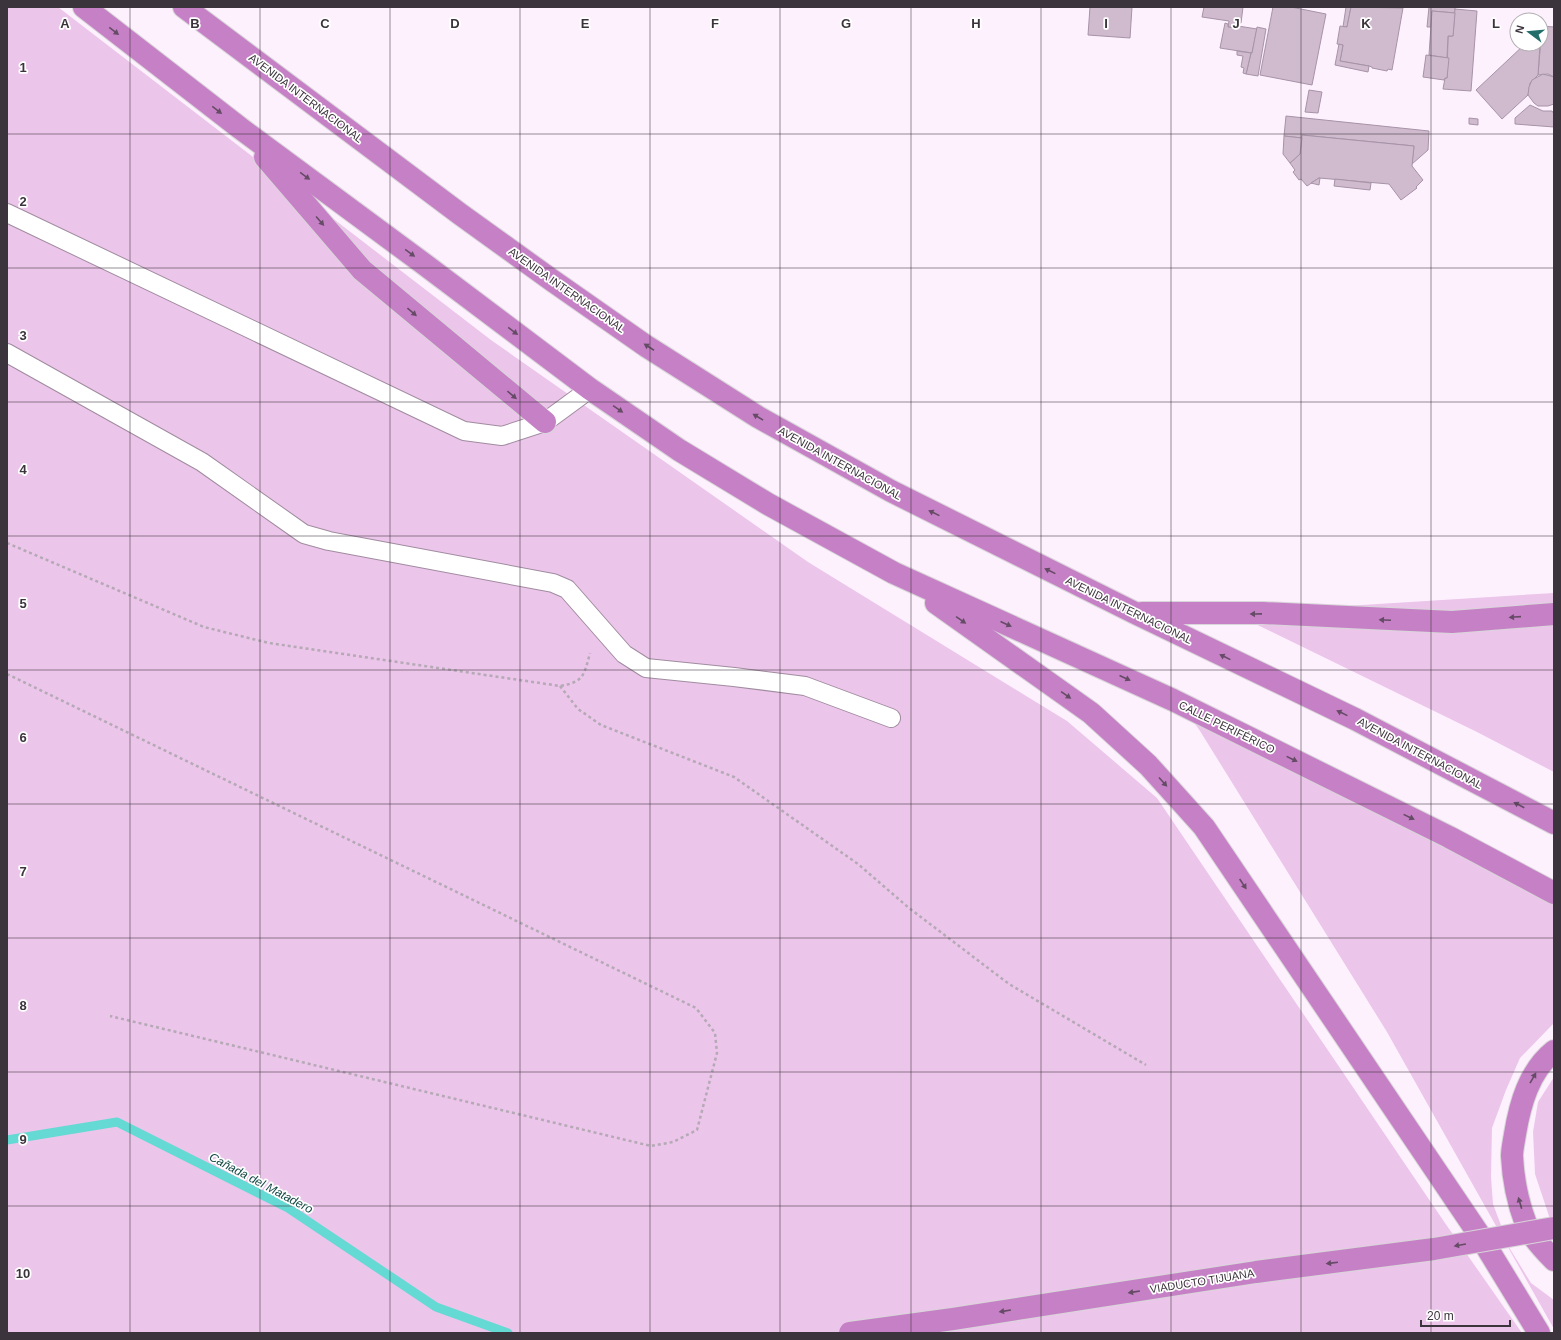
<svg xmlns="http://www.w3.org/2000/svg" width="1561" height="1340" font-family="Arial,sans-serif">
<rect width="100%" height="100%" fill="#fef1fe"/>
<g fill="#ecc5eb">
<polygon points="7,7 58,7 491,340 808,562 1067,721 1157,798 1445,1223 1522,1333 7,1333"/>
<polygon points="1554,593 1554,772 1477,732 1233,613"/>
<polygon points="1169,686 1554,885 1554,1023 1520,1058 1506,1090 1492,1128 1491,1177 1493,1204 1510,1249 1531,1283 1554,1300 1554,1329 1387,1032 1200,731"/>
<polygon points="1554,1077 1554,1225 1551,1222 1535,1174 1533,1132 1538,1102"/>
</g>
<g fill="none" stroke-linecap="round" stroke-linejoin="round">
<polyline stroke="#65d9d3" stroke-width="9" points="7,1140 117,1122 288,1208 436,1307 508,1333"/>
</g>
<g fill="#cfbace" stroke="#a793a7">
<polygon points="1090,7 1132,7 1130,38 1088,35"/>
<polygon points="1204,7 1243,7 1241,23 1239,23 1238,28 1228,27 1229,21 1202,17"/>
<polygon points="1273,7 1291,7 1326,14 1312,85 1260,75"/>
<polygon points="1346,7 1351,7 1347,27 1343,27"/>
<polygon points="1351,7 1403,8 1392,70 1388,69 1387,71 1372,68 1372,67 1369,66 1340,61 1343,45 1337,44 1340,26 1347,27"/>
<polygon points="1429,7 1455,7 1455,13 1432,11 1431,27 1427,27"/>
<polygon points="1455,9 1477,11 1471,91 1443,89 1445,78 1447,78 1448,36 1453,36"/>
<polygon points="1432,11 1455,13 1453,36 1448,36 1447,58 1429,55"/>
<polygon points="1225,23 1228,24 1228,27 1238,28 1238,26 1257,29 1252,53 1220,48"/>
<polygon points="1542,26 1554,27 1554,77 1548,74 1538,75"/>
<polygon points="1257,27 1266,29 1258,76 1246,74 1251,53 1252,53"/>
<polygon points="1339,44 1343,45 1340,61 1369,66 1368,72 1335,65"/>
<polygon points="1525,44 1540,44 1538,75 1530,83 1528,95 1502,119 1476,90"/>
<polygon points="1237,51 1251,53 1246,74 1243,73 1244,68 1241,67 1243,56 1237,55"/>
<polygon points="1426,55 1449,58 1447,78 1445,78 1444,80 1423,77"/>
<polygon points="1543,74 1554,77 1554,104 1548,106 1538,106 1534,103 1528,95 1529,87 1532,80"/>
<polygon points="1309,90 1322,92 1318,113 1305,112"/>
<polygon points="1530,105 1543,111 1552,111 1554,114 1554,127 1515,124 1515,118"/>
<polygon points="1286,116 1429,131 1428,150 1412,164 1414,146 1302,135 1302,138 1284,136"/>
<polygon points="1469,118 1478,119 1478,125 1469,124"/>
<polygon points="1302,135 1414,146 1412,166 1423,180 1416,187 1417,188 1401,200 1389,184 1319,178 1307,186 1301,179 1299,180 1293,172 1295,170 1290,163 1300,154"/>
<polygon points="1284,136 1302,138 1300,154 1290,163 1283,154"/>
<polygon points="1319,178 1320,178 1319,185 1311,183"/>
<polygon points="1335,179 1371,183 1370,190 1334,186"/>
</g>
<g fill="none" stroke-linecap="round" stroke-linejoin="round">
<g stroke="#a08c9f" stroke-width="20">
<g id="service">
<polyline points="7,213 464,431 502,436 545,422 590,389"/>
<polyline points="7,353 202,462 304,534 329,541 553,583 567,589 624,654 646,668 734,677 805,686 891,718"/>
</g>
</g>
<g stroke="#d8d6d8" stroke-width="24">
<g id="motorway">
<polyline points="84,7 240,128 424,264 590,389 679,450 768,504 894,573 1173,700 1449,837 1554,893"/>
<polyline points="184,7 460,214 553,281 646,346 758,417 891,491 1135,613 1355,719 1554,823"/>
<polyline points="265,157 362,270 545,422"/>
<polyline points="936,603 1091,713 1148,765 1204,827 1478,1233 1539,1333"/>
<polyline points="1142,613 1263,613 1452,622 1554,614"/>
<path d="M1554,1051c-25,20 -34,53 -39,83 -1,7 -3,15 -3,22 1,22 6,47 14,68 5,12 19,27 28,36"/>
</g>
</g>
<g stroke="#b4a9b4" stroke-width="2.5" stroke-dasharray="3 3" stroke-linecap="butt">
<path d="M7,543l197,84 65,16 291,43c24,-4 24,-11 30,-33"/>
<polyline points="7,674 696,1008 715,1033 717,1053 697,1130 673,1142 651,1146 110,1016"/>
<polyline points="560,686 578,709 601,725 734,777 858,864 909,908 1009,984 1146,1065"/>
</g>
<use href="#service" stroke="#fff" stroke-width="18"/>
<use href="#motorway" stroke="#c681c6" stroke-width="22"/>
<g stroke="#d8d6d8" stroke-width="24" stroke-linecap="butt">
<polyline id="motorway-bridge" points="850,1333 953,1319 1256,1272 1434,1249 1554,1228"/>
</g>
<use href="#motorway-bridge" stroke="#c681c6" stroke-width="22"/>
</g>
<defs><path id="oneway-solid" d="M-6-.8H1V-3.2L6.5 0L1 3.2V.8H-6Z"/></defs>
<g fill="#654b65">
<use href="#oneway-solid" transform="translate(114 31) rotate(38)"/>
<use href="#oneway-solid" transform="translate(217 110) rotate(38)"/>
<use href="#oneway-solid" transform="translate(305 176) rotate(36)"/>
<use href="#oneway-solid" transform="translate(320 221) rotate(49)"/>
<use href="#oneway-solid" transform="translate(410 253) rotate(36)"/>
<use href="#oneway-solid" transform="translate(412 312) rotate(40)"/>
<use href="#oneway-solid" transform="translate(513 331) rotate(37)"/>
<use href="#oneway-solid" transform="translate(649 347) rotate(-147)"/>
<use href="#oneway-solid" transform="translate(512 395) rotate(40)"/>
<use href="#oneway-solid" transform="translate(618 409) rotate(35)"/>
<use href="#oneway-solid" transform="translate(758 417) rotate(-149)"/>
<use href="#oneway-solid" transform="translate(934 513) rotate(-154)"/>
<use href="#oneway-solid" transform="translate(1050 571) rotate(-154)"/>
<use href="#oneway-solid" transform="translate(1256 614) rotate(179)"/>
<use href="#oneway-solid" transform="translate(1515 617) rotate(176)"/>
<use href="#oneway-solid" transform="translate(961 620) rotate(35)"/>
<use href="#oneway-solid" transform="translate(1385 620) rotate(-178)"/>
<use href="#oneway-solid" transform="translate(1006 624) rotate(24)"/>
<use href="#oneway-solid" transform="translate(1225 657) rotate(-154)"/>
<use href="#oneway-solid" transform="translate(1125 678) rotate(24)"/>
<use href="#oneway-solid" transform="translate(1066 695) rotate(35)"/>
<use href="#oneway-solid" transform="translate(1342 713) rotate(-154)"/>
<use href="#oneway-solid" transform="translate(1292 759) rotate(26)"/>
<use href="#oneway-solid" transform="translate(1163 782) rotate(48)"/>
<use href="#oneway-solid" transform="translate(1519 805) rotate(-152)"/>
<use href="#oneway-solid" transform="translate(1409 817) rotate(26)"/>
<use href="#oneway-solid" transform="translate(1243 884) rotate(56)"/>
<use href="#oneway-solid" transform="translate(1533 1078) rotate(-60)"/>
<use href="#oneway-solid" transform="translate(1520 1203) rotate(-106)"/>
<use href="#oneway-solid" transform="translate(1460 1245) rotate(170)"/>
<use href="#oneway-solid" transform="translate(1332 1263) rotate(173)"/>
<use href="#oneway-solid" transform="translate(1134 1292) rotate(171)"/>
<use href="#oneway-solid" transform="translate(1005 1311) rotate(171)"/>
</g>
<path fill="none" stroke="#3c343c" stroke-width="1" stroke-opacity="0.55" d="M130,7v1326M260,7v1326M390,7v1326M520,7v1326M650,7v1326M780,7v1326M911,7v1326M1041,7v1326M1171,7v1326M1301,7v1326M1431,7v1326M7,134h1547M7,268h1547M7,402h1547M7,536h1547M7,670h1547M7,804h1547M7,938h1547M7,1072h1547M7,1206h1547"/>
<g text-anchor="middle" stroke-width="3.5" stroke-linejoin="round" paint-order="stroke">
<g font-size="11" fill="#3c343c" stroke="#fff">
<text transform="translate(306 98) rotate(37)" y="4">AVENIDA INTERNACIONAL</text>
<text transform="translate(567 290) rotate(35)" y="4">AVENIDA INTERNACIONAL</text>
<text transform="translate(840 463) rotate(29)" y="4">AVENIDA INTERNACIONAL</text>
<text transform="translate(1129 610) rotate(26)" y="4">AVENIDA INTERNACIONAL</text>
<text transform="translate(1227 727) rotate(26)" y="4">CALLE PERIFÉRICO</text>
<text transform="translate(1420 753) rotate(28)" y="4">AVENIDA INTERNACIONAL</text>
<text transform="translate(1202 1281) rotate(-9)" y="4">VIADUCTO TIJUANA</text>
</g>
<g font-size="12" font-style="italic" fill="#154a47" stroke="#fff">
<text transform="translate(261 1183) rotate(28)" y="4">Cañada del Matadero</text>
</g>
</g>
<g font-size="13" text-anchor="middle" font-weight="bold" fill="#3c343c" stroke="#fff" stroke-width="3.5" stroke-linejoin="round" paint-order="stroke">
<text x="65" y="28">A</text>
<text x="195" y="28">B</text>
<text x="325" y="28">C</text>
<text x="455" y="28">D</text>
<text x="585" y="28">E</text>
<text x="715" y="28">F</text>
<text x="846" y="28">G</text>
<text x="976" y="28">H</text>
<text x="1106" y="28">I</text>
<text x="1236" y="28">J</text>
<text x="1366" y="28">K</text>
<text x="1496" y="28">L</text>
<text x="23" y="72">1</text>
<text x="23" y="206">2</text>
<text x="23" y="340">3</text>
<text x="23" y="474">4</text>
<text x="23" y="608">5</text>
<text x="23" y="742">6</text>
<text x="23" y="876">7</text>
<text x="23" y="1010">8</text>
<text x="23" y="1144">9</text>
<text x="23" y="1278">10</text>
</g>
<rect width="1561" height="1340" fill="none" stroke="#3c343c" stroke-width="16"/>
<g transform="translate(1529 32) rotate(286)"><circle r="19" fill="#ffffff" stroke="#b1aeb1"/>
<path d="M0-3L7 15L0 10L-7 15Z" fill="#236e6b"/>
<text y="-6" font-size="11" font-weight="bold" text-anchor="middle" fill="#3c343c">N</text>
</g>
<path d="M1421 1320v6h89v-6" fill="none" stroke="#3c343c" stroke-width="2"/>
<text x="1427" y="1320" font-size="12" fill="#3c343c" stroke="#ffffff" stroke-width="3" paint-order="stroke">20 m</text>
</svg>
